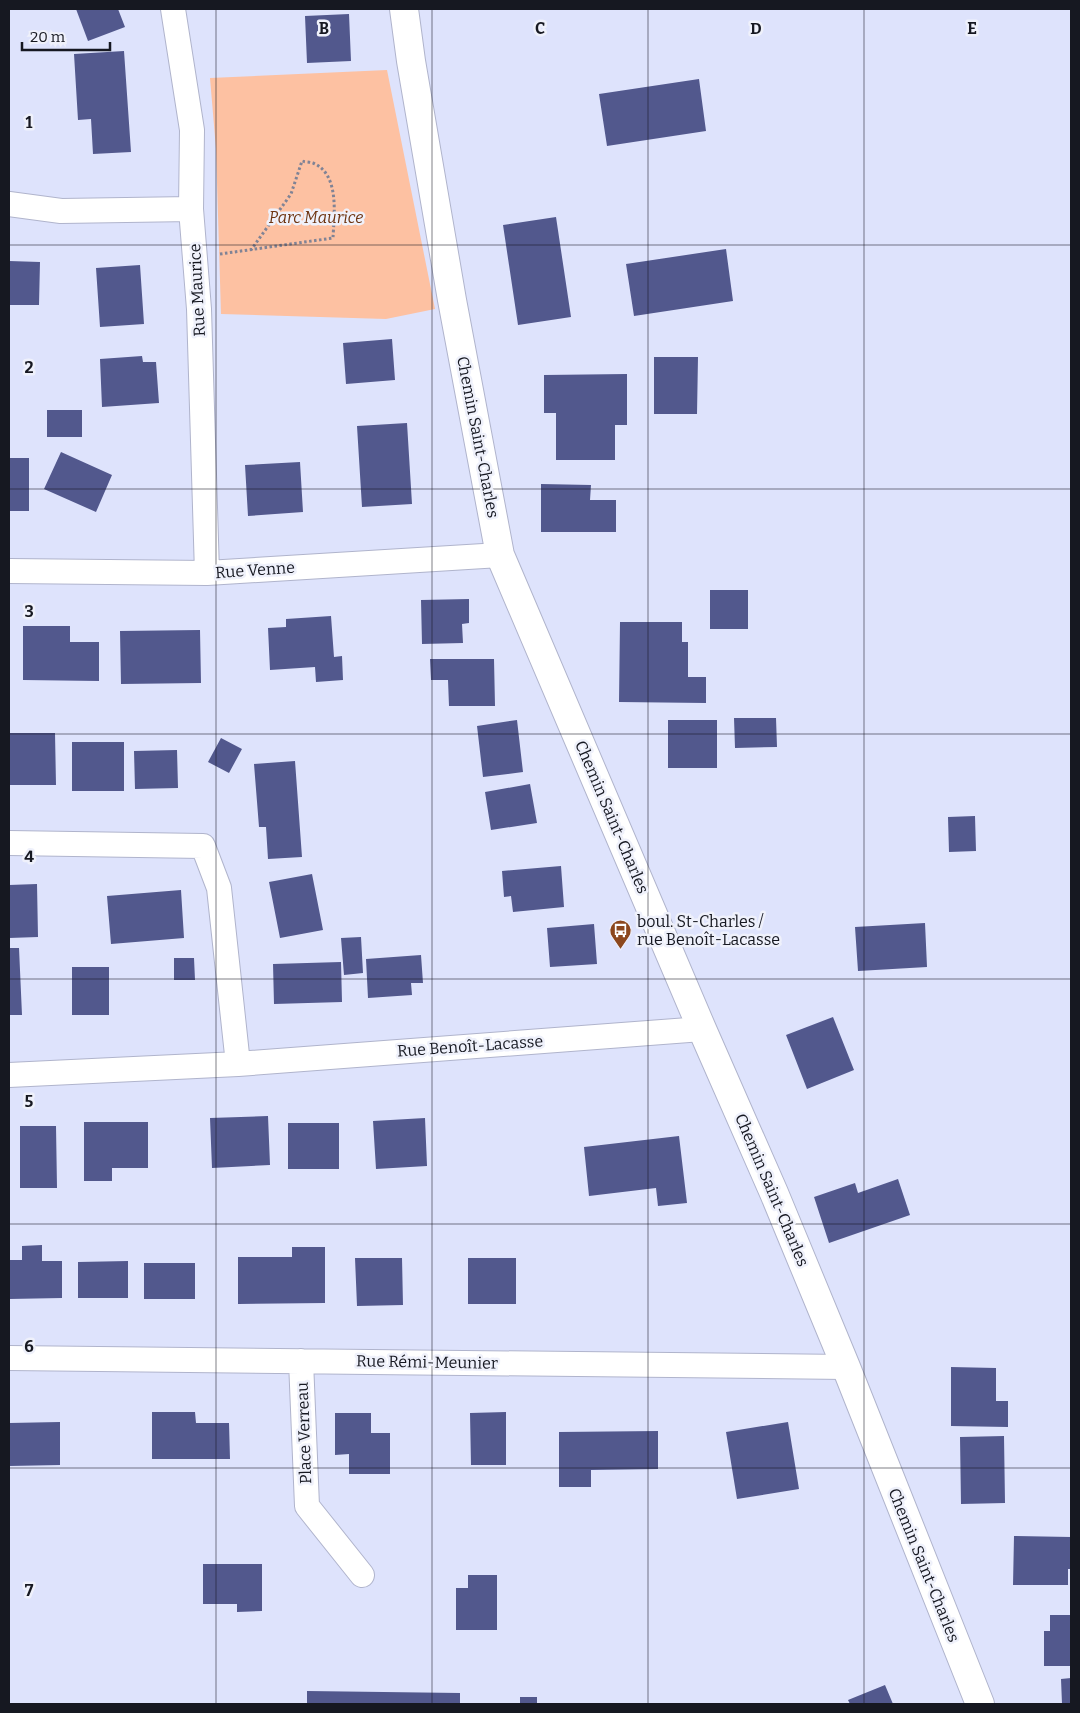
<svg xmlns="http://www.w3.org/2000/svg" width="1080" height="1713" font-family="Bitter,serif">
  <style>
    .green { fill: #fdc1a2 }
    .building { fill: #52588d }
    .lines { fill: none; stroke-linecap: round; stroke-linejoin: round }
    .street-casing { stroke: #b0b4cc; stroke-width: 26 }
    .secondary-casing { stroke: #b0b4cc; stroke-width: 30 }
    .path { stroke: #808395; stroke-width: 3; stroke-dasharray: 2.5 2.5; stroke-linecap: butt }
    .street { stroke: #fff; stroke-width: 24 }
    .secondary { stroke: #fff; stroke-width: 28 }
    .grid { fill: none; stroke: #161821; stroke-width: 1; stroke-opacity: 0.55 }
    .labels { text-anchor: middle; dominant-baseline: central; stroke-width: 5; stroke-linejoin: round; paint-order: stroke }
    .park-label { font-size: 16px; font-style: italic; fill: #6e3512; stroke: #eff1fb }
    .street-label { font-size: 16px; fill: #161821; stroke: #eff1fb }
    .poi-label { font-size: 16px; fill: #161821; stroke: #eff1fb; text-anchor: start }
    .grid-label { font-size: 16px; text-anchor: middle; font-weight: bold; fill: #161821; stroke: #eff1fb; stroke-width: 5; stroke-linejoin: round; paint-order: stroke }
  </style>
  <rect width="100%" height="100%" fill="#dee3fc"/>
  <!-- green -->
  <path class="green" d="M387,70L435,309L386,319L221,314L216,149L210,78Z"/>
  <!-- building -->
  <path class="building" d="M76,9H118L125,27L88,41Z
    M349,14L351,61L307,63L305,16Z
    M124,51L131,152L93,154L91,119L78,120L74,54Z
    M699,79L706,131L607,146L599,94Z
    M556,217L571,317L518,325L503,225Z
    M726,249L733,301L634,316L626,264Z
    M9,261L40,262L39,305H9Z
    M140,265L144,324L100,327L96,268Z
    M392,339L395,380L346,384L343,343Z
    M142,356L143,362H156L159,403L102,407L100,359Z
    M654,357H698L697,414H654Z
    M627,374V425H615V460H556V413H544V375Z
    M47,410H82V437H47Z
    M407,423L412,504L362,507L357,426Z
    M61,452L112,475L96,512L44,489Z
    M9,458H29V511H9Z
    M300,462L303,512L248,516L245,465Z
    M541,484L591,485L590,500H616V532H541Z
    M710,590H748V629H710Z
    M469,599V623L462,624L463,643L422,644L421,600Z
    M331,616L334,657L342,656L343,680L316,682L315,667L270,670L268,628L286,627V619Z
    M620,622H682V642H688V677H706V703L619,702Z
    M23,626H70V642H99V681L23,680Z
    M200,630L201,683L121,684L120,631Z
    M430,659H494L495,706H449L448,680H431Z
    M734,718H776L777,747L735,748Z
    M517,720L523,772L483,777L477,726Z
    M668,720H717V768H668Z
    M9,733H55L56,785H9Z
    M221,738L242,749L229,773L208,762Z
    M72,742H124V791H72Z
    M177,750L178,788L135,789L134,751Z
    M295,761L302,857L268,859L266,827H259L254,764Z
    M530,784L537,823L491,830L485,792Z
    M975,816L976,851L949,852L948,817Z
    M561,866L564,907L513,912L511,896L504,897L502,871Z
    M312,874L323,930L280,938L269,882Z
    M37,884L38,937L9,938V885Z
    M181,890L184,938L111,944L107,896Z
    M925,923L927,967L858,971L855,927Z
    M594,924L597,964L550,967L547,928Z
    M361,937L363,973L344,975L341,938Z
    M9,948H19L22,1015H9Z
    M421,955L423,983H411L412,995L368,998L366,959Z
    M174,958H194L195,980H174Z
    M341,962L342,1002L274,1004L273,964Z
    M72,967H109V1015H72Z
    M833,1017L854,1070L807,1089L786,1035Z
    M268,1116L270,1165L212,1168L210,1118Z
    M425,1118L427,1166L376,1169L373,1121Z
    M84,1122H148V1168H112V1181H84Z
    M288,1123H339V1169H288Z
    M20,1126H56L57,1188H20Z
    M679,1136L687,1203L658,1206L656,1188L589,1196L584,1147Z
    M898,1179L910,1215L829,1243L814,1197L855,1183L858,1193Z
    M42,1245V1261H62V1298L9,1299V1260H22V1246Z
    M292,1247H325V1303L238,1304V1257H292Z
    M355,1258H402L403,1305L357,1306Z
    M468,1258H516V1304H468Z
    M128,1261V1298H78V1262Z
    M144,1263H195V1299H144Z
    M951,1367L996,1368V1401H1008V1427L951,1426Z
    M152,1412H195L196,1423H229L230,1459H152Z
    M506,1412V1465H471L470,1413Z
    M335,1413H371V1433H390V1474H349V1454L335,1455Z
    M60,1422V1465L9,1466V1423Z
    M788,1422L799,1489L737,1499L726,1432Z
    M658,1431V1469L591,1470V1487H559V1432Z
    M1004,1436L1005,1503L961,1504L960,1437Z
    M1014,1536L1071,1537V1569H1068V1585H1013Z
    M203,1564H262V1611L237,1612V1604H203Z
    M468,1575H497V1630H456V1588H468Z
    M1050,1615H1071V1666H1044V1631H1050Z
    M1071,1678V1704H1062L1061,1679Z
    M885,1685L893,1704H850L848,1700Z
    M307,1691L460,1693V1704H307Z
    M520,1697H537V1704H520Z"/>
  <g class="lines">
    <defs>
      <path id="street" d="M173,9L192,130L191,209L199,309L207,573
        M9,204L61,211L191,209
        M9,571L207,573L500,555
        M9,843L203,846L219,888L238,1064
        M9,1075L238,1064L702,1029
        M9,1358L846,1367
        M301,1361L307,1506L362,1575"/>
      <path id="secondary" d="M404,9L411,61L452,300L500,555L702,1029L774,1193L846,1367L980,1704"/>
    </defs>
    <!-- street casing -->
    <use href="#street" class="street-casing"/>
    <!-- secondary casing -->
    <use href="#secondary" class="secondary-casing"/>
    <!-- path -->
    <path class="path" d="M220,254L333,238C334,215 340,174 313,163C310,162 305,162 302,161L291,194L251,250"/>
    <!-- street -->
    <use href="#street" class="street"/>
    <!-- secondary -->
    <use href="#secondary" class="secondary"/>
  </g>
  <!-- grid -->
  <path class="grid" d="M216,9V1704M432,9V1704M648,9V1704M864,9V1704M9,245H1071M9,489H1071M9,734H1071M9,979H1071M9,1224H1071M9,1468H1071"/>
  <!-- icons -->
  <defs>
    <symbol id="bus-pin" viewBox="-11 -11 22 30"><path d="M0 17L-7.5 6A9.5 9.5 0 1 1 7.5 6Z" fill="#8c471d" stroke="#eff1fb"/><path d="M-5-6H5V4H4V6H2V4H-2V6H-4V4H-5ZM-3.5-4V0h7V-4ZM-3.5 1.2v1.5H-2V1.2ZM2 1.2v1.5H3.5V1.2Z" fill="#fff"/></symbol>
  </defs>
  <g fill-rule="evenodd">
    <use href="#bus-pin" x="608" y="918" width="25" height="34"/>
  </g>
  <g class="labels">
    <!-- park labels -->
    <g class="park-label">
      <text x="316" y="217">Parc Maurice</text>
    </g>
    <!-- street labels -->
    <g class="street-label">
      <text transform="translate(197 290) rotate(-93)">Rue Maurice</text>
      <text transform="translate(478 437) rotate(79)">Chemin Saint-Charles</text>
      <text transform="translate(255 570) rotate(-4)">Rue Venne</text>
      <text transform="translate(612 817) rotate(67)">Chemin Saint-Charles</text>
      <text transform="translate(470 1046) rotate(-4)">Rue Benoît-Lacasse</text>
      <text transform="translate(772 1190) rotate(67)">Chemin Saint-Charles</text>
      <text transform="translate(427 1362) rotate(1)">Rue Rémi-Meunier</text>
      <text transform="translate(304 1433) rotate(-92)">Place Verreau</text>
      <text transform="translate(924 1565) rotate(68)">Chemin Saint-Charles</text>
    </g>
    <!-- poi labels -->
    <g class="poi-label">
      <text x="637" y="921">boul. St-Charles /<tspan x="637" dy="18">rue Benoît-Lacasse</tspan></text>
    </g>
  </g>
  <g class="grid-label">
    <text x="324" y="34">B</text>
    <text x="540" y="34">C</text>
    <text x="756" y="34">D</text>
    <text x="972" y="34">E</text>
    <text x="29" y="128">1</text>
    <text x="29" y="373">2</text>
    <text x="29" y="617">3</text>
    <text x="29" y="862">4</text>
    <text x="29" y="1107">5</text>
    <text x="29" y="1352">6</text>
    <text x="29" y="1596">7</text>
  </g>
  <!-- border -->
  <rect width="1080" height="1713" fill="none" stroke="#161821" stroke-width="20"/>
  <!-- scale -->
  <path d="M22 42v8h88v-8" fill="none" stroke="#161821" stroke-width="2.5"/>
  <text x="30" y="42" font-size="15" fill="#161821" stroke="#eff1fb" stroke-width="4" paint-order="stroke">20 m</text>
</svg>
